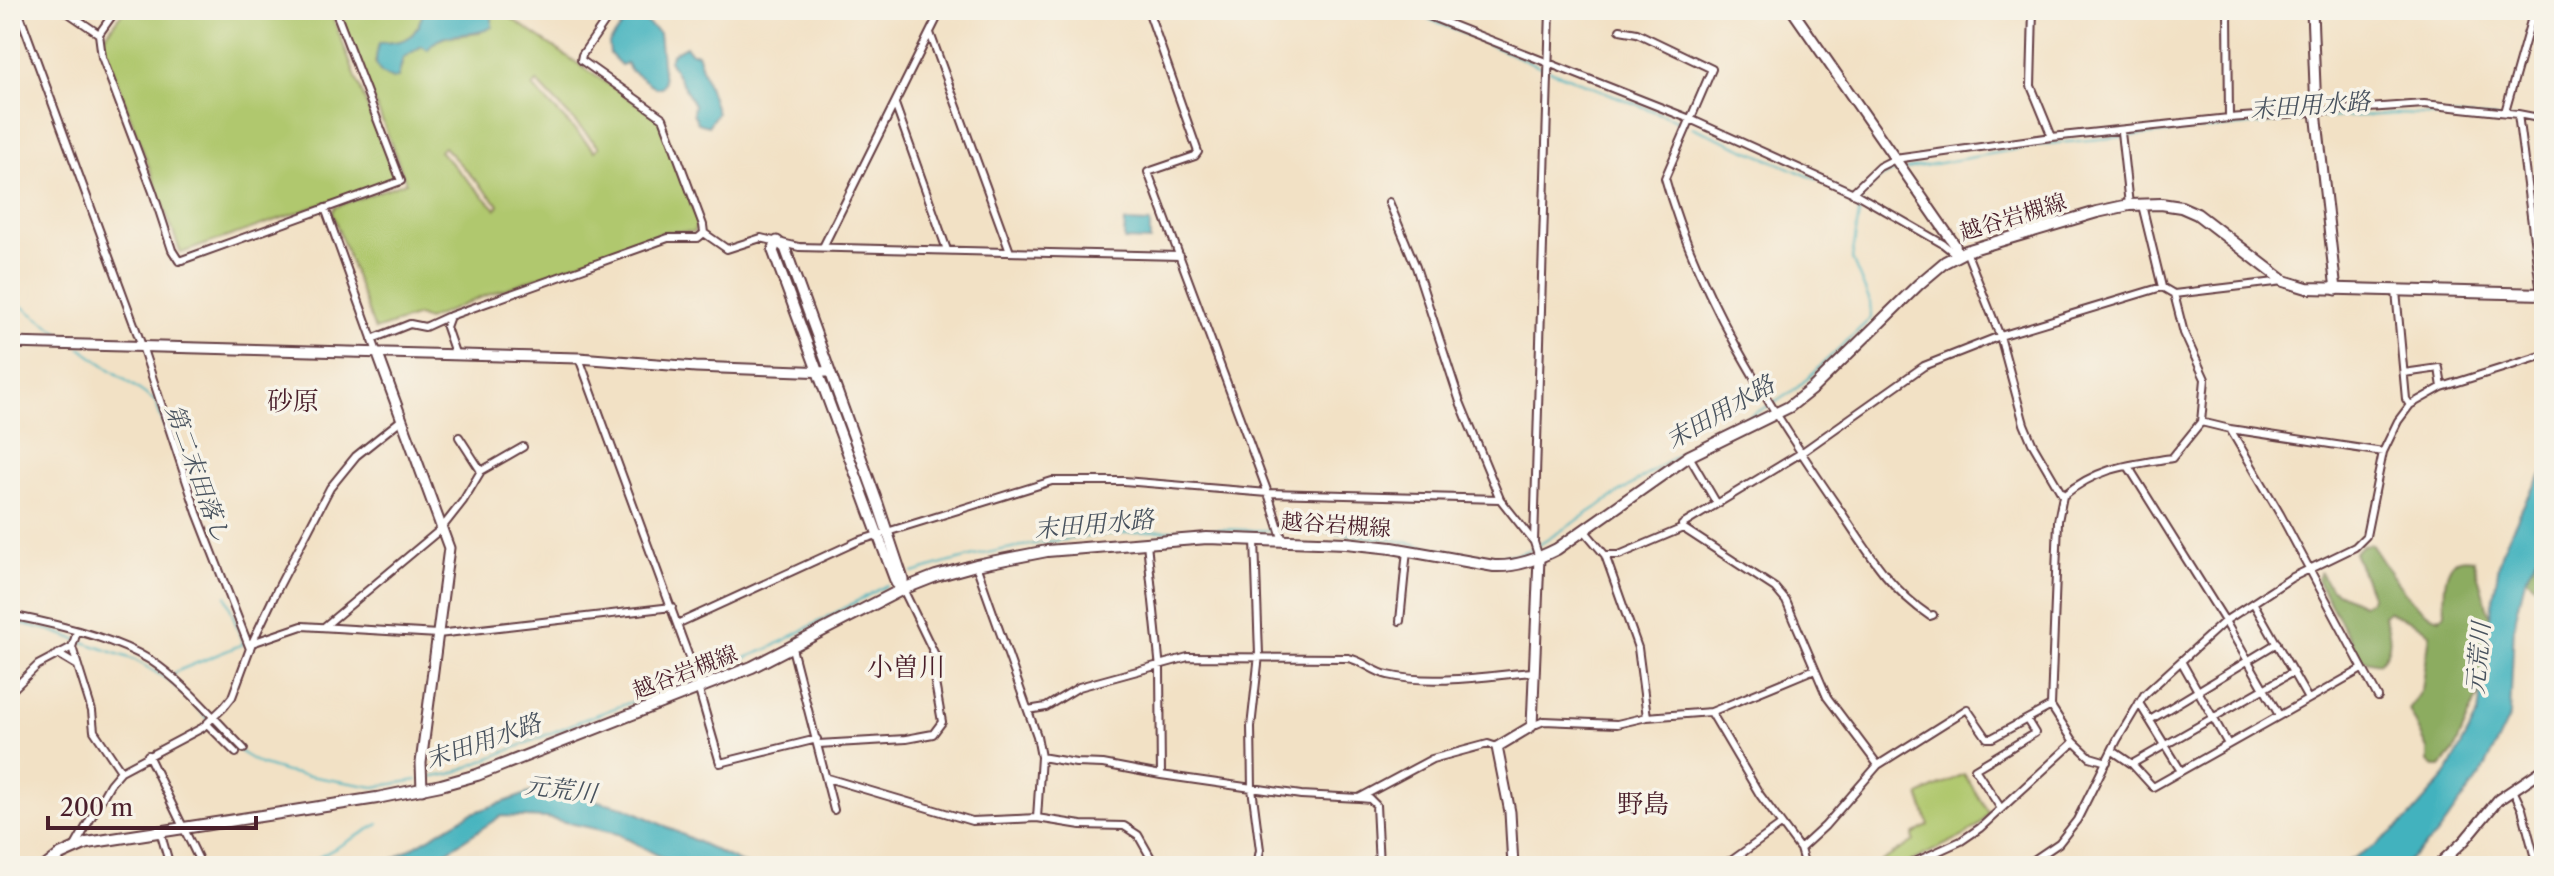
<svg xmlns="http://www.w3.org/2000/svg" width="2554" height="876" font-family="'Libre Caslon Text','Noto Serif JP',serif">
  <style>
    .green { fill: #b0c86e; stroke: #7d744c; stroke-width: 2; fill-rule: evenodd }
    .forest { fill: #8cac61; stroke: #6b6646; stroke-width: 2 }
    .water { fill: #43b2be; stroke: #466874; stroke-width: 2 }
    .lines { fill: none; stroke-linecap: round; stroke-linejoin: round }
    .stream { stroke: #43b2be; stroke-width: 2 }
    .street-casing { stroke: #633c42; stroke-width: 10 }
    .secondary-casing { stroke: #633c42; stroke-width: 13 }
    .primary-casing { stroke: #633c42; stroke-width: 14 }
    .street { stroke: #fff; stroke-width: 6 }
    .secondary { stroke: #fff; stroke-width: 9 }
    .primary { stroke: #fff; stroke-width: 10 }
    .labels { text-anchor: middle; dominant-baseline: central; stroke-width: 7; stroke-linejoin: round; paint-order: stroke }
    .street-label { font-size: 22px; fill: #4a1f2b; stroke: #f7f3e8 }
    .water-label { font-size: 24px; font-style: italic; fill: #48525e; stroke: #f7f3e8 }
    .quarter-label { font-size: 26px; fill: #4a1f2b; stroke: #f7f3e8 }
  </style>
  <rect width="100%" height="100%" fill="#f7f3e8"/>
  <filter id="ink" filterUnits="userSpaceOnUse"><feTurbulence type="fractalNoise" baseFrequency=".0125" numOctaves="2"/><feDisplacementMap in="SourceGraphic" scale="16" xChannelSelector="R" yChannelSelector="G"/><feConvolveMatrix kernelMatrix="1 2 1 2 8 2 1 2 1" color-interpolation-filters="sRGB"/></filter>
  <filter id="wash" filterUnits="userSpaceOnUse"><feTurbulence type="fractalNoise" baseFrequency=".006" numOctaves="4" result="noise"/><feDisplacementMap in="SourceGraphic" scale="32" xChannelSelector="R" yChannelSelector="G"/><feGaussianBlur stdDeviation="1.8" result="paint"/><feColorMatrix in="noise" values="0 0 0 0 0 0 0 0 0 0 0 0 0 0 0 0 0 1.4 0 .05"/><feComposite in="paint" operator="in"/></filter>
  <g filter="url(#wash)">
    <rect width="100%" height="100%" fill="#f2e1c5"/>
    <!-- green -->
    <path class="green" d="M124,10H330L395,179L181,253L102,40Z
      M339,10H424C415,39 409,41 379,44L375,63L398,77L404,57L422,46L446,37L480,33L492,15L486,10H499L662,121L698,224L693,232L667,231L482,297L427,320L418,316L375,330L332,212L335,207L406,182ZM537,82L599,147L595,151L533,87ZM444,147L499,205L496,209L439,151Z
      M1964,774L1989,813L1979,825L1967,834L1902,866H1874L1914,841L1913,835L1929,825L1919,795Z"/>
    <!-- forest -->
    <path class="forest" d="M2371,544C2386,566 2413,613 2440,618L2445,613C2444,598 2442,564 2460,559C2464,557 2469,559 2473,559L2490,617L2482,686L2454,751L2441,767H2434L2428,762V749L2409,709L2422,690L2430,634C2421,622 2403,619 2388,611L2383,615C2391,632 2394,649 2379,663L2361,659L2317,580L2320,573L2331,589L2362,604L2370,601L2372,597L2354,553L2362,545Z
      M2544,544V594L2526,577Z"/>
    <!-- water -->
    <path class="water" d="M424,10H486L492,15V27C473,39 440,28 428,50L422,46L403,58L398,77L393,79C373,72 374,62 379,43C409,42 415,39 424,10Z
      M633,12L659,33L664,82L662,87L656,88L630,70L627,63L621,65L610,54L609,43Z
      M686,46L691,53H697L717,113L708,126L698,123L693,113L694,105L669,60L673,53Z
      M1125,222L1150,223V241L1124,240Z
      M2544,472V544L2525,580L2514,625L2510,716L2484,770L2435,837L2402,866H2339L2376,845L2410,817L2446,776L2478,714L2490,617L2501,553L2526,500Z
      M532,792L569,794L627,808L748,866H678L618,834L547,818L501,816L424,866H381L470,814Z"/>
    <g class="lines">
      <!-- stream -->
      <path class="stream" d="M1403,10L1419,15
        M1429,19L1544,68
        M1550,70L1686,124
        M2322,118L2397,114L2515,119
        M2522,120L2544,125
        M1692,127L1818,180
        M1906,169L2047,144L2312,119
        M1832,186L1858,206
        M1864,195C1872,183 1884,173 1899,170
        M10,298L68,339
        M80,348L155,401L175,455
        M1284,530C1320,529 1358,535 1394,540C1435,547 1496,568 1533,548
        M1539,545L1693,445L1776,402L1798,387L1871,318L1870,302L1852,259L1861,201
        M913,573C1009,542 1115,530 1216,529C1236,529 1257,531 1277,530
        M10,621L49,630L135,660L170,681L243,754L260,764L286,772L374,787L417,780
        M700,676L770,648L887,585
        M173,677L175,672L243,644L226,596
        M423,779L451,774L585,719L694,679
        M303,866L379,824"/>
    </g>
  </g>
  <g filter="url(#ink)">
    <g class="lines">
      <defs>
        <path id="street" d="M18,10L142,346L197,513L250,649
          M64,10L99,34
          M116,10L99,34L102,57L153,192L172,250L179,261L401,181L335,10
          M1148,10L1198,152L1195,156L1148,172L1268,493L1283,541
          M1414,10L1690,119L1858,195L1943,244L1957,255
          M2033,10L2031,86L2052,137
          M2228,10L2229,118
          M1620,30L1637,33L1712,69L1665,178C1697,293 1766,402 1833,500C1863,543 1885,586 1930,616L1933,615
          M930,33L1010,252
          M895,104L947,250
          M2505,112L2534,10
          M2518,114L2541,294
          M2121,132L2129,205
          M1852,193L1879,167L1895,159L2052,137L2229,118L2424,104L2518,114L2544,119
          M1389,202L1416,267L1460,402L1500,499L1534,542
          M2142,205L2162,287
          M325,208L377,352
          M704,233L727,249L761,238L799,247L1180,256
          M823,247L941,10
          M1966,251L2000,336L2024,424L2032,443L2063,496L2058,521L2051,706L2074,742L2090,757L2107,762
          M2396,291L2406,399L2410,405
          M372,339L410,324L425,327L447,317
          M456,356L446,327L450,316L668,238H698L704,233L703,225L663,118L581,60L582,55L613,10
          M579,358L700,687
          M2404,373L2439,368L2442,387
          M2201,422L2230,429L2383,452
          M2230,429L2280,514L2378,697
          M459,437L481,471
          M1689,456L1716,502
          M2128,466L2225,621L2279,715
          M2063,496C2098,467 2128,465 2172,458L2201,422L2205,379L2184,333L2174,294
          M1683,528L1775,588L1786,601L1827,697L1878,765
          M1584,530L1605,555L1638,648L1647,717
          M1255,540L1259,655L1251,727L1252,788L1260,850L1257,866
          M1147,543L1160,669L1161,775
          M1605,555H1619L1683,528L1682,525L1801,453L1924,366L2000,336L2162,287L2174,294L2284,281
          M1539,558L1534,542L1550,10
          M976,565L1037,736L1041,757L1037,818
          M2254,604L2308,699
          M10,615C51,623 115,638 150,660C185,683 214,719 244,749
          M1400,621L1407,550
          M677,624L858,541L1052,481H1124L1268,493L1500,499
          M325,626L441,529L463,501L481,471L523,447
          M77,632L72,647L92,711L94,731L121,771
          M252,643L302,626L438,634L672,607
          M792,648L834,810
          M58,654L78,666
          M2181,661L2228,744
          M698,687L720,763L817,739
          M10,692L38,665L72,647
          M2139,703L2181,771
          M1028,710L1046,707L1079,687L1188,657L1348,658C1364,661 1373,672 1388,675C1435,686 1487,675 1534,672
          M1711,712L1760,795L1800,849L1805,866
          M2150,720L2277,643
          M207,724L236,753
          M1532,726L1544,721L1617,724L1647,717L1711,712L1815,669
          M818,744L906,739L933,734L942,722L932,666L937,659L903,589
          M2113,751L2132,764L2153,787L2362,669
          M148,755L202,866
          M1041,757L1076,763L1103,764L1161,775L1301,795L1359,798L1432,759L1488,744L1497,747
          M2132,764L2293,672
          M827,778L972,821L1037,818L1081,825L1124,826L1138,835L1155,865L1159,866
          M2513,790L2522,809L2537,866
          M1359,798L1370,799L1376,805L1379,866
          M2000,807L1975,769L2035,733L2027,720
          M160,831L170,866
          M74,848L110,784L121,771L202,728L224,707L232,697L252,643L277,590L330,488L356,456L401,420
          M1800,849L1825,826L1878,765L1967,709L1987,738H1992L2051,706
          M496,866L497,861L515,866
          M1708,866L1731,861L1781,825
          M1906,866L1961,841L1980,828L2074,742
          M2025,866L2059,843L2077,820L2117,740L2144,695L2225,621L2291,578L2355,547L2366,536L2383,452L2398,421L2410,405L2442,387L2544,355"/>
        <path id="secondary" d="M1792,10L1955,245L1957,255
          M2312,10L2316,112L2336,290
          M777,241L773,251L878,535L896,583L903,589
          M777,241L785,248L878,504L903,579V589
          M10,343L579,358L696,367L829,372
          M377,352L449,548L421,763L422,790
          M1513,866L1510,812L1497,747L1532,726L1539,558
          M2437,866L2464,841L2498,800L2544,769"/>
        <path id="primary" d="M46,866L60,855L87,843L377,798L441,785L477,775L752,667L903,589L936,576L976,565L1047,551L1207,538L1346,543L1392,548L1494,566C1517,567 1537,559 1557,549L1689,456L1789,407L1813,388L1919,284L1945,262L1966,251L2097,212L2129,205L2161,204L2181,207L2197,214L2284,281L2307,288L2544,294"/>
      </defs>
      <!-- street casing -->
      <use href="#street" class="street-casing"/>
      <!-- secondary casing -->
      <use href="#secondary" class="secondary-casing"/>
      <!-- primary casing -->
      <use href="#primary" class="primary-casing"/>
      <!-- street -->
      <use href="#street" class="street"/>
      <!-- secondary -->
      <use href="#secondary" class="secondary"/>
      <!-- primary -->
      <use href="#primary" class="primary"/>
    </g>
  </g>
  <g class="labels">
    <!-- street labels -->
    <g class="street-label">
      <text transform="translate(2013 217) rotate(-17)">越谷岩槻線</text>
      <text transform="translate(1336 525) rotate(4)">越谷岩槻線</text>
      <text transform="translate(685 672) rotate(-21)">越谷岩槻線</text>
    </g>
    <!-- water labels -->
    <g class="water-label">
      <text transform="translate(2310 105) rotate(-4)">末田用水路</text>
      <text transform="translate(1720 412) rotate(-30)">末田用水路</text>
      <text transform="translate(198 473) rotate(70)">第二末田落し</text>
      <text transform="translate(1094 524) rotate(-5)">末田用水路</text>
      <text transform="translate(2478 658) rotate(-85)">元荒川</text>
      <text transform="translate(483 741) rotate(-19)">末田用水路</text>
      <text transform="translate(561 789) rotate(7)">元荒川</text>
    </g>
    <!-- quarter labels -->
    <g class="quarter-label">
      <text x="293" y="401">砂原</text>
      <text x="906" y="667">小曽川</text>
      <text x="1643" y="804">野島</text>
    </g>
  </g>
  <!-- margin -->
  <rect width="2554" height="876" fill="none" stroke="#f7f3e8" stroke-width="40"/>
  <!-- scale -->
  <path d="M48 816v12h208v-12" fill="none" stroke="#4a1f2b" stroke-width="4"/>
  <text x="60" y="816" font-size="24" fill="#4a1f2b" stroke="#f7f3e8" stroke-width="6" paint-order="stroke">200 m</text>
</svg>
